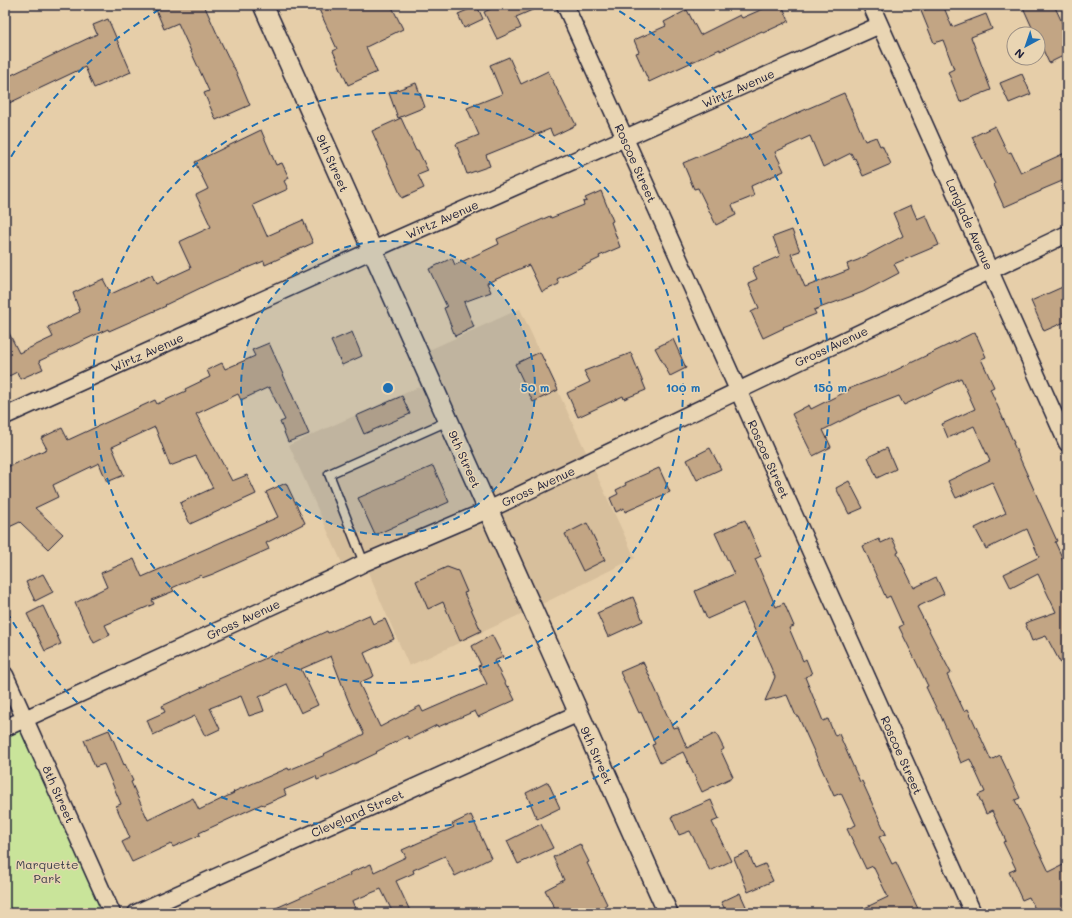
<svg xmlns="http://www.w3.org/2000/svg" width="1072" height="918" font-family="Mali,sans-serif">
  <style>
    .built { fill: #d7bf9c }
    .green { fill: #c9e49a; stroke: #76836a }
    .building { fill: #c2a584; stroke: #22223b }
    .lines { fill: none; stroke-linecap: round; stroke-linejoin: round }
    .service-casing { stroke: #22223b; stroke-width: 11 }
    .minor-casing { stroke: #22223b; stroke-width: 19 }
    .tertiary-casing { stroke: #22223b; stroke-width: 22 }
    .service { stroke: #e9d5b3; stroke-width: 8 }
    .minor { stroke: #e9d5b3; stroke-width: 16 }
    .tertiary { stroke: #e9d5b3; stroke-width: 19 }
    .ring { fill: none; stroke: #1f6fb2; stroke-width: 2; stroke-dasharray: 7 5 }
    .labels { text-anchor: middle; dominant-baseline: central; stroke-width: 3; stroke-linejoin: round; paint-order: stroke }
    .street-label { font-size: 12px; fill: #22223b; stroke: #e9d5b3 }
    .park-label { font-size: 12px; fill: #3b3f49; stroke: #e9d5b3 }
    .centre { fill: #1f6fb2; stroke: #e9d5b3; stroke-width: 2 }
    .ring-label { font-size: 12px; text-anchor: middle; font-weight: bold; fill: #1f6fb2; stroke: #e9d5b3; stroke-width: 3; stroke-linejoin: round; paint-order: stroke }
  </style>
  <rect width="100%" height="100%" fill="#e6cea9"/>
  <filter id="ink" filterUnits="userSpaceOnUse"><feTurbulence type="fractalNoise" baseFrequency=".025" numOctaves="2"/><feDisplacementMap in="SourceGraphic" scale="8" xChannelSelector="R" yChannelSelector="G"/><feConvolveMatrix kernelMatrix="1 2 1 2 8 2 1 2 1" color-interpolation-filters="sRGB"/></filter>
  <g filter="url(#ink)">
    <!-- built -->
    <path class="built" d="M520,309L635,558L532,609L409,666L364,563L346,572L289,445L430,382L418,355Z"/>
    <!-- green -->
    <path class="green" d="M25,719L112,913H5V728Z"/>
    <!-- building -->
    <path class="building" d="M154,5H204L218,36L233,67H234L250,105L216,120L204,93L209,91L178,23L164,29Z
      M317,5H391L403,29L366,47L377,72L348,85L333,51L337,49Z
      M499,5H544L516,17L521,28L497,39L484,12Z
      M772,5H782L789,21L763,33L762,31L720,51V49L649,82L636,53L639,52L634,40L666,26L664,22L687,10L700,35L740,15L742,18Z
      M936,5H943L952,27L986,14L992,29L971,37L991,90L960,102L948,72L954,69L943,40L934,43L921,11Z
      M1022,5H1054L1067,33V54L1049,63L1038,39V34H1035Z
      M477,6L483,19L464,28L458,14Z
      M108,19L131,72L94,88L85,67L5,105V78L97,34L93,25Z
      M509,57L521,84L548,71L568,112L569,111L576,125L553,136L550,129L486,155L490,166L467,174L456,144L479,135L467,108L502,94L490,65Z
      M1022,74L1031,94L1009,103L1000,83Z
      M416,83L425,107L398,118L389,93Z
      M844,93L865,141L876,137L880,146L882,145L891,164L863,176L855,158L854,159L851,153L823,167L810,136L775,152L784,171L751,186L754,196L732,205L736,215L716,225L698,188L694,189L683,163L740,139V140L795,114Z
      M401,118L416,151L418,150L428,171L418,175L424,188L402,198L372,131Z
      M995,126L1008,153L1011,152L1021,173L1067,152V179L1041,190V191L1004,207L994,185L995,184L972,137Z
      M261,130L276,165L282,163L289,178L284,181L288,189L253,205L267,236L303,220L313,243L265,265L264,261L215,281L165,305L166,306L109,331L108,329L39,361L43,369L20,379L17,372L5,378V325L19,353L53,337L48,327L80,312L73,293L103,279L111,294L152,275L156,284L191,268L179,242L211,227L196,195L208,189L195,162Z
      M601,191L613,221L611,222L620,247L599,256L600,258L557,279L559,284L542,292L529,265L487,283L491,292L464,302L474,327L455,336L444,308L447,307L429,269L452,258L455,265L499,244L497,239L550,216L551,218L584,205L583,202L587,201L585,198Z
      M911,205L917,219L926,215L939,245L894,264L899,273L863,292L814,310L816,314L783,327L784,328L763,338L751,312L759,308L748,283L757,279L752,268L780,256L773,237L792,230L800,251L791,254L805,287L849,270L847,264L858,260L903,236L893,213Z
      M1067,285V321L1044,331L1031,301Z
      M352,332L362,356L342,365L331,341Z
      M975,332L986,357L981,359L994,387L990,389L1014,443H1013L1057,541L1055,542L1067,568V675L1046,636L1032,641L1025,623L1056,612L1038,574L1011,588L1004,574L1039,557L1027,529L986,549L975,528L1006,513L992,482L956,498L948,481L990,461L974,426L948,438L942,424L975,409L961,378L904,405L899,396L863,410L823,430L831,447L813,456L792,414L809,405L811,409L849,390L848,389L888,374Z
      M673,339L686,368L670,376L655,348Z
      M269,343L290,390L309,434L288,442L280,422L285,420L269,387L241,400L238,394L196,414L232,481L247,475L256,494L190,524L180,503L213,488L196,456L170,466L155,427L112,447L124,475L107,482L99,463L53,485L58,497L35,508L63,534L48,549L20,522L5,529V468L47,449L41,438L62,428L68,440L155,400L157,404L186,391L185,389L210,377L207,370L222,363L225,369L255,356L252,350Z
      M540,352L558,390L533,402L515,364Z
      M631,353L646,390L624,399L623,396L578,417L567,393L590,382L584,371Z
      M402,396L410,414L364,434L356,416Z
      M710,448L721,469L697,480L687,460Z
      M887,448L896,469L877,478L868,457Z
      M433,466L449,502L375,535L358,498Z
      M659,468L670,492L625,512L624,508L616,512L610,498L618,494L616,490L626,485L625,483Z
      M849,481L863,508L849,514L836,488Z
      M286,483L305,523L266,543L269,549L213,574L202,578L201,575L172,588L174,591L152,600L154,604L105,625L110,635L94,643L75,603L107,587L101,573L134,559L142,577L278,517L266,492Z
      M745,520L761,556L755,559L776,607L784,603L794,626L789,628L803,661L806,659L812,674L805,677L823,721L828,719L835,736L839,734L860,782L862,781L886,834L879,837L892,864L896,862L920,913H854L888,897L873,866L866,869L847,829L856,825L841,793L834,796L798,716H796L787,695L765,701L775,677L743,603L707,619L695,591L734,574L715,533Z
      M587,523L605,560L583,571L565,534Z
      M892,538L899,552L897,553L914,588L936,577L944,594L917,607L951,673L947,675L964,711L968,709L991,760L1000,755L1020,798L1015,800L1049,872L1067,863V913H1037L1029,897L1022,900L1009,872L1016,869L1003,842L1006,841L992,811L986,814L978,795L985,792L970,759L961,763L940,714H939L926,687L928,686L899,627L903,625L890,596L886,598L863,546L879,539L881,543Z
      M447,567L458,571L467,592L464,593L481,631L460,641L443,602L428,609L416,581Z
      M43,574L53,592L35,601L26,582Z
      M633,597L643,621L608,637L597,613Z
      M43,606L61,644L45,651L27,614Z
      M369,615L373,624L385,619L394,639L364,653L374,676L359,683L380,727L420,706L423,712L487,684L478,666L481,665L472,646L492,635L503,657L494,661L507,687L508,686L515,700L478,717L475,711L438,727L437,725L409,739L407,736L376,752L377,753L335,773L317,780L316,776L284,790L286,795L263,805L262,804L199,833L200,835L173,847L171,844L132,862L122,842L130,838L116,806L121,804L104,764L95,767L84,740L109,730L124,765L125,764L133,781L131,782L148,820L193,798L199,810L234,793L233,792L288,768L289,770L325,755L324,754L364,734L348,700L331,656L301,669L318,705L301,713L287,684L259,697L264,711L249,716L241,696L210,708L220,729L205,736L195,716L153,735L147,720L165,712L162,706L207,685V684L244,668L279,652L280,653L327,631L328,633Z
      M643,662L673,728L678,727L687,748L716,733L724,749L721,751L733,777L702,792L683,752L660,763L652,745L655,744L641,712L639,713L620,672Z
      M548,782L560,808L537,819L526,793Z
      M711,800L719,819L712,822L731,861L710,871L690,831L679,835L671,817Z
      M471,815L491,858L455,876L445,856L413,870L414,873L396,881L411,913H393L381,889L352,901L357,913H265L350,875L349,873L371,864L374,872L406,857L402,850L454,827L452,824Z
      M541,824L553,848L518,864L507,841Z
      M580,844L589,862L587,863L607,904L603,907L606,913H557L545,890L564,880L553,857Z
      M748,852L755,868L765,864L773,881L748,892L734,858Z
      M740,893L749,913H727L721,902Z"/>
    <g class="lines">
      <defs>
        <path id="service" d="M364,563L329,474L448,421"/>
        <path id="minor" d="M565,5L973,913
          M871,5L1067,443
          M5,416L395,240L880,25
          M5,675L112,913
          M5,728L346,572L364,563L488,510L1067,234
          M136,913L579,713"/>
        <path id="tertiary" d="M263,5L668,913"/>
      </defs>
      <!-- service casing -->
      <use href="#service" class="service-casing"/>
      <!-- minor casing -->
      <use href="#minor" class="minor-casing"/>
      <!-- tertiary casing -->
      <use href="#tertiary" class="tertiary-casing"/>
      <!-- service -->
      <use href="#service" class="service"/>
      <!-- minor -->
      <use href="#minor" class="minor"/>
      <!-- tertiary -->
      <use href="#tertiary" class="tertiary"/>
    </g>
  </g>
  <!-- distance rings -->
  <circle cx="388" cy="388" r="147" fill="#1f6fb2" fill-opacity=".12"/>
  <g class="ring">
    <circle cx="388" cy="388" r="147"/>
    <circle cx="388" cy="388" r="295"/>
    <path d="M5 167A442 442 0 0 1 167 5M609 5A442 442 0 1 1 5 609"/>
  </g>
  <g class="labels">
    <!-- street labels -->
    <g class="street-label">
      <text transform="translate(738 88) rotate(-24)">Wirtz Avenue</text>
      <text transform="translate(333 163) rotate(66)">9th Street</text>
      <text transform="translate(636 163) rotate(66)">Roscoe Street</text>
      <text transform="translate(442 219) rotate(-24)">Wirtz Avenue</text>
      <text transform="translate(970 224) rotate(66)">Langlade Avenue</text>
      <text transform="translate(831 346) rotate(-25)">Gross Avenue</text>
      <text transform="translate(147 352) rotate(-24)">Wirtz Avenue</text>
      <text transform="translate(465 459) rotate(66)">9th Street</text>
      <text transform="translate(769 459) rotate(66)">Roscoe Street</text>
      <text transform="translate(538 486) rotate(-25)">Gross Avenue</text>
      <text transform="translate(243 619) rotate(-25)">Gross Avenue</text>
      <text transform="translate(597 755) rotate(66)">9th Street</text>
      <text transform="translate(902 755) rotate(66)">Roscoe Street</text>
      <text transform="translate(59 794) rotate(66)">8th Street</text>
      <text transform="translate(357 813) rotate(-24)">Cleveland Street</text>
    </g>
    <!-- park labels -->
    <g class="park-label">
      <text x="47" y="864">Marquette<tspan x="47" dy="14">Park</tspan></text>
    </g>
  </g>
  <circle cx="388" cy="388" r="6" class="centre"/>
  <g class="ring-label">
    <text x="535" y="392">50 m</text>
    <text x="683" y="392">100 m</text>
    <text x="830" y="392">150 m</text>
  </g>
  <!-- margin -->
  <rect width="1072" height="918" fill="none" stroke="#e9d5b3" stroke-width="20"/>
  <rect x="10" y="10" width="1052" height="898" fill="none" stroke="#22223b" stroke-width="1.5" filter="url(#ink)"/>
  <!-- north arrow -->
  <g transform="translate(1026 46) rotate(220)"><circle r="19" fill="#e9d5b3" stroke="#998d83"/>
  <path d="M0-3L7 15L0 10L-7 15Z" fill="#1f6fb2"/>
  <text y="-6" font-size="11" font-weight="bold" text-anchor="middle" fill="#22223b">N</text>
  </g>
</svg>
